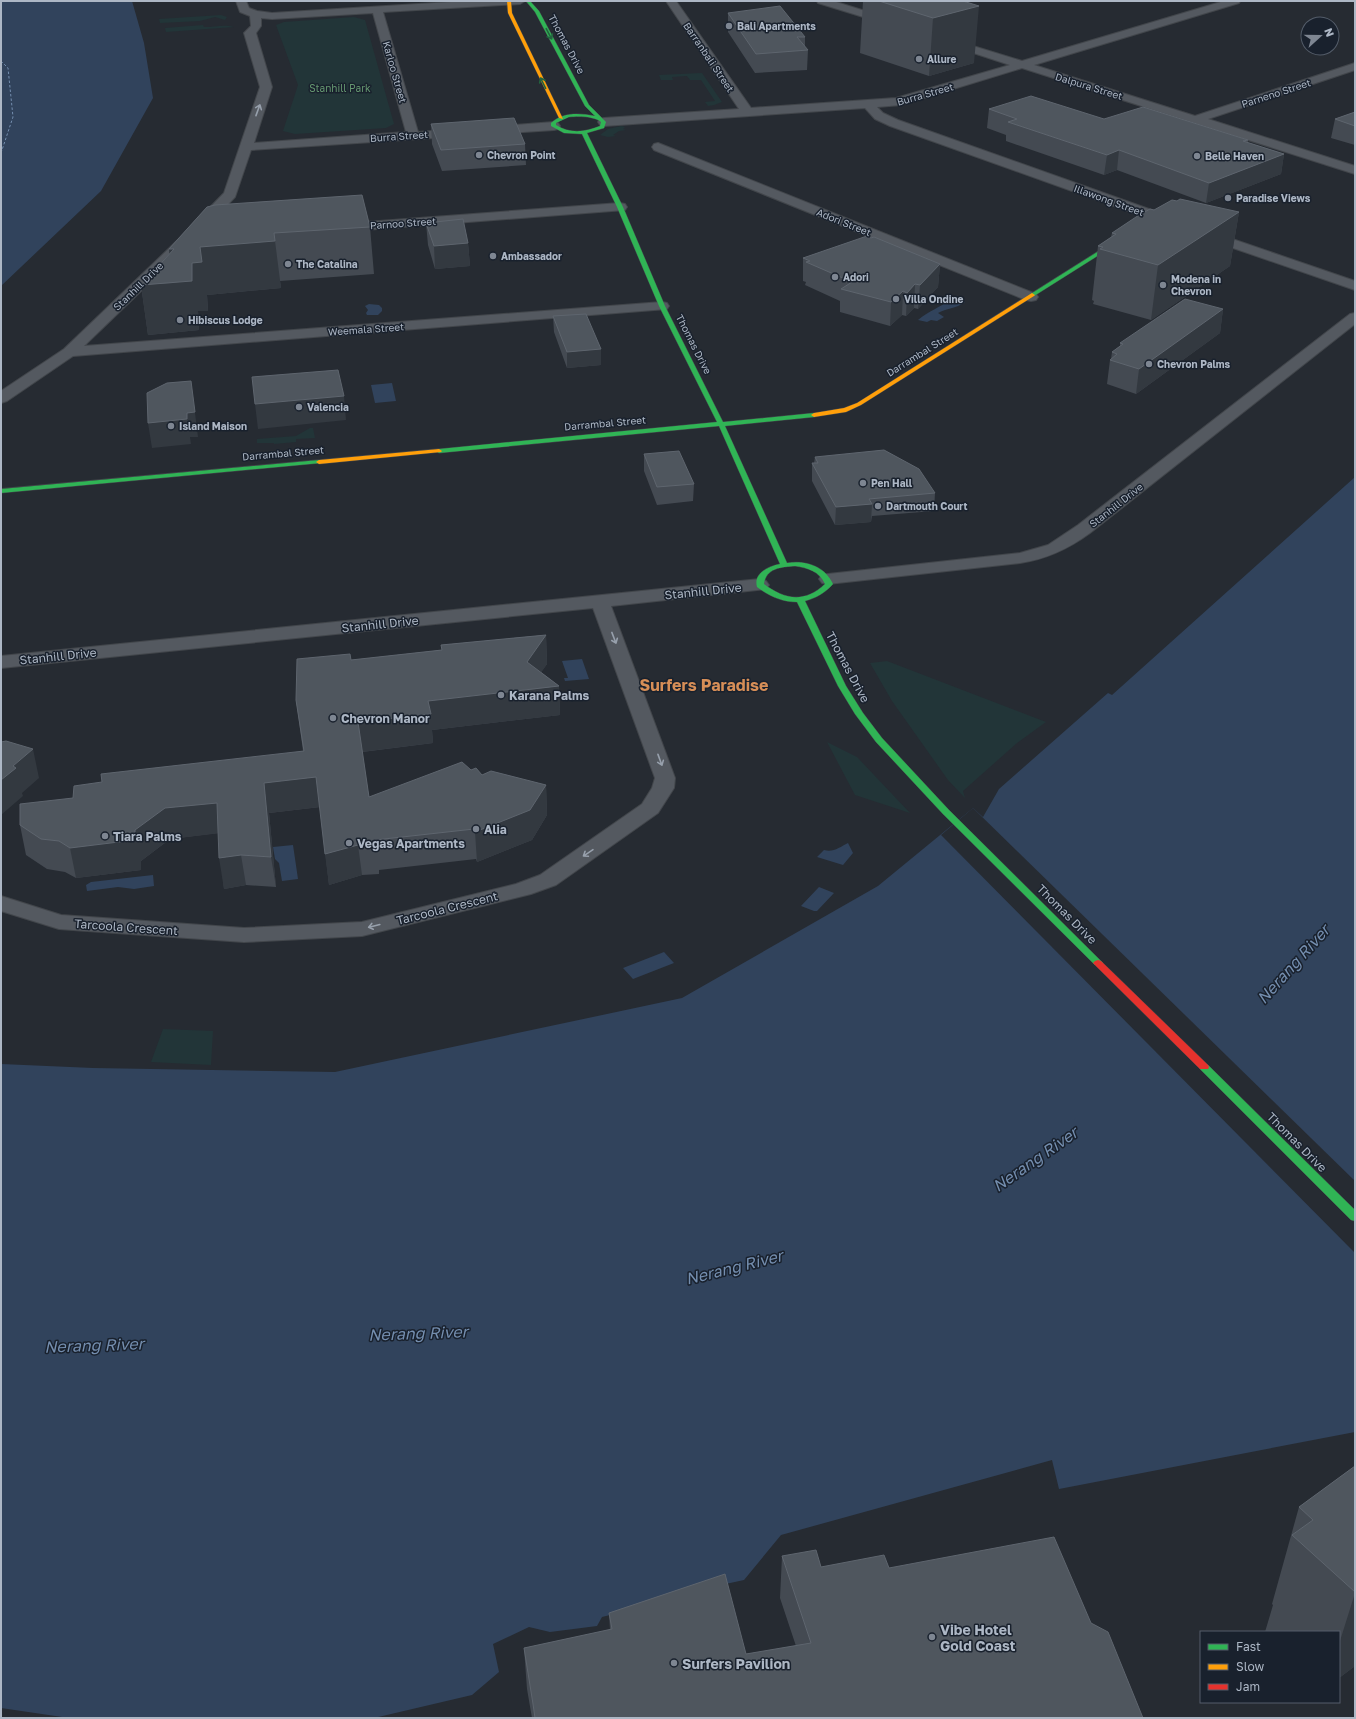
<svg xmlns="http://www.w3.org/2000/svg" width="1356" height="1719" font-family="'Golos Text',sans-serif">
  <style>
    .green { fill: #223538 }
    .water { fill: #31435c }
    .pier { fill: #262b32 }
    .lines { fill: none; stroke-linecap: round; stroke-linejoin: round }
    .ferry { stroke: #748eaf; stroke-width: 1; stroke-dasharray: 2.5 2; stroke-linecap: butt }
    .street-casing { stroke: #42464b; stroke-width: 2 }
    .fast-casing { stroke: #42464b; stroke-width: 1 }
    .slow-casing { stroke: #42464b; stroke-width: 1 }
    .jam-casing { stroke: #42464b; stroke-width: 1 }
    .street { fill: #545960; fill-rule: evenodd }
    .fast { fill: #30b455; fill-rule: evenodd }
    .slow { fill: #ff9f0a; fill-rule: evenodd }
    .jam { fill: #e5322d; fill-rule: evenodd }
    .wall { fill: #444a52 }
    .shaded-wall { fill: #333940 }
    .building { fill: #4f565e; stroke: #5e656e }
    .oneway { stroke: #23633f }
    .oneway2 { stroke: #97a0ac }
    .poi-dot { fill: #7e8692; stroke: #19212d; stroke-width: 1.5 }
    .labels { text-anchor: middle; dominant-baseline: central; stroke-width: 3; stroke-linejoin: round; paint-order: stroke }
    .far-poi-label { font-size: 10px; font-weight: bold; fill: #adb7c5; stroke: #19212d; text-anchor: start }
    .far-street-label { font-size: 10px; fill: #adb7c5; stroke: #19212d }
    .far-park-label { font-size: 10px; fill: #64966f; stroke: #19212d }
    .street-label { font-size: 12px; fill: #adb7c5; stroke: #19212d }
    .poi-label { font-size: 12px; font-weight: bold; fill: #adb7c5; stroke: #19212d; text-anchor: start }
    .near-poi-label { font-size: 14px; font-weight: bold; fill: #adb7c5; stroke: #19212d; text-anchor: start }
    .district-label { font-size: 16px; font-weight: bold; fill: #d68e57; stroke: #19212d }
    .near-water-label { font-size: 16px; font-style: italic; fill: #748eaf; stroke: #19212d }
  </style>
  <rect width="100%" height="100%" fill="#262b32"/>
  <!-- green -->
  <path class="green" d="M221,15L227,17L225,20L215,17L200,21L160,23L159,19Z
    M354,17L365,20L394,124L386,128L295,134L283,131L298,85L276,25L284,22Z
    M203,25L204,27C214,27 225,24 234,27L166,32L165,28Z
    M702,73L722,102L714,105L708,106L705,102L715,101L701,80H690L687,76L672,77L673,80H661L659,75Z
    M621,126L625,127L623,129L626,130L619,131L613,135L616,136L608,137L600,135L608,129Z
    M310,428H313L315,438L296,439V442L274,444V443H257V439L296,436Z
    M887,661L1046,722L1017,743L963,791L965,798L948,780L892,701L870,663Z
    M827,742L857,757L910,813L855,795Z
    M163,1029L213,1031L211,1065L151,1062Z"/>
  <!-- water -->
  <path class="water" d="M1,1H132L144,43L153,98L101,191L1,286Z
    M952,299L965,302C956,309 946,308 938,313L944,317L937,321L931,320L927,322L918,320C929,311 940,307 952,299Z
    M369,304L379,305L382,308V311L378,315H367L366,313L368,310L365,306Z
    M392,383L396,401L375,403L371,385Z
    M1355,477V1432L1059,1489L1052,1460L781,1535L744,1580L670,1596L622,1612L602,1617L597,1626L550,1632L529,1627L493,1644L499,1672L472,1695L374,1718H69L1,1708V1064L93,1068L335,1072L682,998L878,886L973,808L983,817L999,789L1108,693L1112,695Z
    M582,659L589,679L565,681L564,678H568L562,661Z
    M848,843L853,853L843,865L817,857L824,850C833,853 840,847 848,843Z
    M293,845L298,879L282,881L279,863L275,859L273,847Z
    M153,875L154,886L134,889L118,887L87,891L86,885L91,882Z
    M819,887L834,893L817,911H814L801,906Z
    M664,952L674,963L633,979L623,968Z"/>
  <!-- pier -->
  <path class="pier" d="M973,808L1355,1181V1253L941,835Z"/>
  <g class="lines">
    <!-- ferry -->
    <path class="ferry" d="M1,61L8,68L13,117L1,153"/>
    <defs>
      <path id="street" d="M236,1H246L249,8L257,11L272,13L467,1H525L520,4L383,12L418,132L554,122L558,123L560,126L558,129L554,130L251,150L235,197L192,242L84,346L662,302L667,303L669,306L667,309L73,356L7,401L1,403V391L64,349L182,236L224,193L260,87L244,33L251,26L250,16L240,12ZM373,13L406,132L254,143L272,87L256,33L261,26V18L272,19Z
        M666,1H676L751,108L896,98L1010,65L943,43L941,41L947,38L1022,61L1224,1H1240L1239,3L1034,65L1195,116L1355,63V70L1208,119L1355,166V174L1022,68L901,105L877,107L883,113L898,120L1177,219L1179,222L1177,225H1167L890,126L875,119L865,108L604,126L600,125L598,122L600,119L604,118L739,109Z
        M817,1H833L894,20L895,22L894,24H886L818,3Z
        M658,143L1036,294L1038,297L1036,300L1031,301L1026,300L654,150L652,147L654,144Z
        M620,203L625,204L627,207L625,210L339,232L334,231L332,228L334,225L339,224Z
        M1206,230L1355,281V290L1201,237L1199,234L1201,231Z
        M1355,313V324L1090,533C1068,549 1047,559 1020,563L828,584L822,583L819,579L822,575L828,574L1020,553L1048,545L1078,525L1350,314Z
        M760,579L766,581L769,585L766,589L611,606L675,778L674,788L658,813L556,885L531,894L362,936L244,942L59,929L1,911V896L61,915L244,928L362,922L516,884L540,875L642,804L652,788L655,778L593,608L1,668V656Z"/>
      <path id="fast" d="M526,1H530L539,11L589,105L606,122L604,128L587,133L623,207L665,306L723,422L814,413L817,415L814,417L725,426L787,563C805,560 825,566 833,584C825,593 816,598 805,601L846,686L863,713L882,738L949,810L1101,961L1103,963L1101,965H1095L943,814L876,742L855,714L838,686L797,602C782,602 769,596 757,587C753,573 769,566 780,564L719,426L439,453L436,451L439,449L717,422L659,306L617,207L582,134L564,133L551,126V123C563,112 579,113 595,116L585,106L535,12ZM569,117C578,116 594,116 601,122L600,126C585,132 570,134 556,125V123ZM795,566C808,568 819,571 825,584C805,603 785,600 764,584C766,568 781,567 795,566Z
        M1121,237L1126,238L1034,296L1029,295Z
        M319,460L322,462L321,463L1,493V489Z
        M1204,1064L1208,1065L1355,1210V1221L1351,1220L1200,1069L1199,1067L1200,1065Z"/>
      <path id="slow" d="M507,1H511L512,13L563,119L559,118L508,13Z
        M1032,293L1035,295L1034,296L861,405L846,412L814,417L811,415L814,413L844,408L857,403Z
        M439,449L442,451L441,452L319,464L316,462L319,460Z"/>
      <path id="jam" d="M1098,960L1101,961L1208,1065L1209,1067L1208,1069H1200L1095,965L1093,963L1095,961Z"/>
    </defs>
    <!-- street casing -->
    <use href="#street" class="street-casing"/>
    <!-- fast casing -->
    <use href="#fast" class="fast-casing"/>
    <!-- slow casing -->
    <use href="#slow" class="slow-casing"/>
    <!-- jam casing -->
    <use href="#jam" class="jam-casing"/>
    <!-- street -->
    <use href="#street" class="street"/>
    <!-- fast -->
    <use href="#fast" class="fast"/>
    <!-- slow -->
    <use href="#slow" class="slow"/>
    <!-- jam -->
    <use href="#jam" class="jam"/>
  </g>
  <!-- wall -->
  <path class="wall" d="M863,1H963L974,63L929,76L860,53Z
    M728,13L805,37V47L808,50L807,70L755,73L728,32Z
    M989,109L1104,119L1248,140V143L1284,154L1281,174L1206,203L1117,170L1104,175L1006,141V135L987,128Z
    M1355,112V145L1331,138L1335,119Z
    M431,124L525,144L526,165L442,171L432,144Z
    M207,207L370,227L374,274L280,281L281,288L207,295L208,311H198L199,330L148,335L141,285L169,254V249Z
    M1154,210L1239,212L1230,266L1151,320L1093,304L1094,301L1092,300L1098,246L1111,237L1112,233Z
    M426,223L468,243L470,266L435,269L428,245Z
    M803,258L940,264L938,287L918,309L914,308L906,316L902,315L890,326L840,312V301L805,285L806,282L803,281Z
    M1223,309L1220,333L1136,394L1107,384L1110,360L1111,359L1112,352L1120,346V343Z
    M553,316L601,349V365L567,368L554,332Z
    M644,454L694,484L693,501L657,505L644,471Z
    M815,457L935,493L934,511L872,516L871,522L835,525L812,481V463H814Z
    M546,635L547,664L541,672L559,686L560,715L432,730L433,743L362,752L369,797L471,770L482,775L546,785L547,815L532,840L477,862L476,859L379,870V874L362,875L329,885L320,807L269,813L276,887L246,885L224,889L218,833L170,839L141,861V870L76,878L65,872L47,869L26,855L20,825L73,798L303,751L296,700L351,660L442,650L441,645Z
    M1355,1466V1666L1339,1678V1632H1265L1273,1605L1272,1604L1299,1507Z
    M782,1556L821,1567L889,1568L1091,1623L1143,1718H532L527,1689L524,1648L610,1630L609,1613L746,1654L796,1646L780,1598Z"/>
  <!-- shaded-wall -->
  <path class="shaded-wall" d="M979,6L974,63L929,76L933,18Z
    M1119,150L1117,170L1104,175L1107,155Z
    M1284,154L1281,174L1206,203L1209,183Z
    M1239,212L1230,266L1151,320L1158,265Z
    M274,233L281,288L207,295L208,311H198L199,330L148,335L141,285L173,283L169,249H174L192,263L200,247Z
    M468,243L470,266L435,269L434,246Z
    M940,264L938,287L918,309L920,285Z
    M915,284L914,308L906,316L907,293Z
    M903,291L902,315L890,326L891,302Z
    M1223,309L1220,333L1136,394L1139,369Z
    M601,349V365L567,368V352Z
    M191,381L198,437H190L191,444L152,448L148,423Z
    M344,396L346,420L258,429L255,404Z
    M872,504L871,522L835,525L836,507Z
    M546,635L547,664L529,690L559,686L560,715L432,730L433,743L361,752L358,722L428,701L527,662Z
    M33,749L39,778L22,793L23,796L1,815V780L13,766Z
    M316,777L320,807L269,813L276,887L271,857L264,783Z
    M546,785L547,815L532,840L477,862L475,832Z
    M217,803L221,833L170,839L141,861V870L76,878L70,848L165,808Z
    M358,845L362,875L329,885L325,854Z
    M241,855L246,885L224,889L219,858Z
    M1355,1593V1666L1339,1678V1644Z"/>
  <!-- building -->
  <path class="building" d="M879,1H963L979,6L933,18Z
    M780,6L805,37H797L808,50L756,54L728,13Z
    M1031,96L1104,119L1143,107L1248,140L1243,141L1284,154L1209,183L1119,150L1107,155L1008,122L1017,119L989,109Z
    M1355,112V126L1335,119Z
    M514,118L525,144L441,150L431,124Z
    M362,195L370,227L274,233L275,241L200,247L202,262L192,263V281L141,285L174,249H169L207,207L215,205Z
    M1180,199L1239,212L1158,265L1100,249L1103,247L1098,246L1116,234L1112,233L1136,217L1150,209L1154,210L1172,200L1177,201Z
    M463,219L468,243L434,246L426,223Z
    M867,236L871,238L874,237L940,264L920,285L915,284L907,293L903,291L891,302L841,289L852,282L806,262L810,261L803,258Z
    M1185,299L1223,309L1139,369L1110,360L1117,354L1112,352L1123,344L1120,343Z
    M586,314L601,349L567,352L553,316Z
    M338,370L344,396L255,404L252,377Z
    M191,381L195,412L187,413V419L148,423L147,393L167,383Z
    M884,450L919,469L935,493L869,499L872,504L836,507L812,463H818L815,457Z
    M679,451L694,484L657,487L644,454Z
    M546,635L527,662L559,686L428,701L431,714L358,722L369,797L462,762L471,770L476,768L482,775L491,771L546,785L530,810L475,832L474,829L375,840L376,843L358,845L325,854L316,777L264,783L271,857L241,855L219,858L217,803L165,808L135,830V840L70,848L59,841L41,839L20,825V804L73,798L74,786L102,782L101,774L304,751L296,700L297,659L350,654L351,660L442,650L441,645Z
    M6,741L33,749L13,766L16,768L1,780V742Z
    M1355,1466V1592L1292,1535L1313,1520L1299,1507Z
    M1054,1537L1091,1623L1108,1632L1143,1718H535L533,1704L524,1648L612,1629L609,1613L725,1574L746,1654L811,1643L782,1556L816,1550L821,1567L884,1555L889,1568Z"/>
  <!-- one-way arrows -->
  <defs><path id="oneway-shaft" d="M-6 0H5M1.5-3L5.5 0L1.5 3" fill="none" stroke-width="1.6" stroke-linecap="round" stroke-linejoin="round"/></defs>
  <g class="oneway">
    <use href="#oneway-shaft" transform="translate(549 34) rotate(62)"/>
    <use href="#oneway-shaft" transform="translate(543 83) rotate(-116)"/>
  </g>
  <g class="oneway2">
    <use href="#oneway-shaft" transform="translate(258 110) rotate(-70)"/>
    <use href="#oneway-shaft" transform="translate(614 638) rotate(69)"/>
    <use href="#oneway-shaft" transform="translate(660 760) rotate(70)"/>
    <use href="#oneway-shaft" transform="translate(588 853) rotate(146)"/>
    <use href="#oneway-shaft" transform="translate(374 926) rotate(166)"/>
  </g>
  <!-- markers -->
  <g class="poi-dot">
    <circle cx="729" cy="26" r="4"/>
    <circle cx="919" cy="59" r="4"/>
    <circle cx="479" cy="155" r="4"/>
    <circle cx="1197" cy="156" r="4"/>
    <circle cx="1228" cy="198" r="4"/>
    <circle cx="493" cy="256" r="4"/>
    <circle cx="288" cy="264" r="4"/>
    <circle cx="835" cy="277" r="4"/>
    <circle cx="1163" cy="285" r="4"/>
    <circle cx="896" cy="299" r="4"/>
    <circle cx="180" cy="320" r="4"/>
    <circle cx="1149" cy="364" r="4"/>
    <circle cx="299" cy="407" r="4"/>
    <circle cx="171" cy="426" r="4"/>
    <circle cx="863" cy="483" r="4"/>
    <circle cx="878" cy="506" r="4"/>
    <circle cx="501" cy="695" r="4"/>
    <circle cx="333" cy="718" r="4"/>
    <circle cx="476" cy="829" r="4"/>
    <circle cx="105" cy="836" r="4"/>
    <circle cx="349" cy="843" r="4"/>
    <circle cx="932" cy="1637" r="4"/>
    <circle cx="674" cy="1663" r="4"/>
  </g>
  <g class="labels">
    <!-- far-poi labels -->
    <g class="far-poi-label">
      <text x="737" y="26">Bali Apartments</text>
      <text x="927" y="59">Allure</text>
      <text x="487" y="155">Chevron Point</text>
      <text x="1205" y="156">Belle Haven</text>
      <text x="1236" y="198">Paradise Views</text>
      <text x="501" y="256">Ambassador</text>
      <text x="296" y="264">The Catalina</text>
      <text x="843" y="277">Adori</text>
      <text x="1171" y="279">Modena in<tspan x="1171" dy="12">Chevron</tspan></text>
      <text x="904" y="299">Villa Ondine</text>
      <text x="188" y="320">Hibiscus Lodge</text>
      <text x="1157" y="364">Chevron Palms</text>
      <text x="307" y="407">Valencia</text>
      <text x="179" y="426">Island Maison</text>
      <text x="871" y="483">Pen Hall</text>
      <text x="886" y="506">Dartmouth Court</text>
    </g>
    <!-- far-street labels -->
    <g class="far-street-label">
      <text transform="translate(567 44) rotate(62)">Thomas Drive</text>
      <text transform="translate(709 57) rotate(56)">Barranbali Street</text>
      <text transform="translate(395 72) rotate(74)">Karloo Street</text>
      <text transform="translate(1089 86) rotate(17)">Dalpura Street</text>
      <text transform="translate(1276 93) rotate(-18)">Parneno Street</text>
      <text transform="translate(925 94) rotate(-16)">Burra Street</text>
      <text transform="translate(399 136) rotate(-4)">Burra Street</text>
      <text transform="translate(1109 200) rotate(20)">Illawong Street</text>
      <text transform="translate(844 222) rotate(22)">Adori Street</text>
      <text transform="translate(403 223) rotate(-4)">Parnoo Street</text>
      <text transform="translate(138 286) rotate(-44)">Stanhill Drive</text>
      <text transform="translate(366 329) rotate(-4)">Weemala Street</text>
      <text transform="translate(694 344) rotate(63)">Thomas Drive</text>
      <text transform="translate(922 352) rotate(-32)">Darrambal Street</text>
      <text transform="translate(605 423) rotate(-5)">Darrambal Street</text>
      <text transform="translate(283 453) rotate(-5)">Darrambal Street</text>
      <text transform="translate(1116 505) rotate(-38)">Stanhill Drive</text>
    </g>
    <!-- far-park labels -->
    <g class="far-park-label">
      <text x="340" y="88">Stanhill Park</text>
    </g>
    <!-- street labels -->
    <g class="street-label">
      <text transform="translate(703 591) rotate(-6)">Stanhill Drive</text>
      <text transform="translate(380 624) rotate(-6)">Stanhill Drive</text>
      <text transform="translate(58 656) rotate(-6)">Stanhill Drive</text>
      <text transform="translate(848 667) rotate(62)">Thomas Drive</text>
      <text transform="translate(447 908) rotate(-14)">Tarcoola Crescent</text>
      <text transform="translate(1067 914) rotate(45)">Thomas Drive</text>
      <text transform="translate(126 927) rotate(4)">Tarcoola Crescent</text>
      <text transform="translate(1297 1142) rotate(45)">Thomas Drive</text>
    </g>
    <!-- poi labels -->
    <g class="poi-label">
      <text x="509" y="695">Karana Palms</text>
      <text x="341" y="718">Chevron Manor</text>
      <text x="484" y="829">Alia</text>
      <text x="113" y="836">Tiara Palms</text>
      <text x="357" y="843">Vegas Apartments</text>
    </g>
    <!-- near-poi labels -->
    <g class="near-poi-label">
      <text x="940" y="1629">Vibe Hotel<tspan x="940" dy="16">Gold Coast</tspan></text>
      <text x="682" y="1663">Surfers Pavilion</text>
    </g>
    <!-- district labels -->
    <g class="district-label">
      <text x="704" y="685">Surfers Paradise</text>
    </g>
    <!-- near-water labels -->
    <g class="near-water-label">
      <text transform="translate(1293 964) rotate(-48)">Nerang River</text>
      <text transform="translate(1035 1159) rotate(-35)">Nerang River</text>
      <text transform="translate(734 1267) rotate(-14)">Nerang River</text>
      <text transform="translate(418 1333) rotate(-2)">Nerang River</text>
      <text transform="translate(94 1345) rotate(-2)">Nerang River</text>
    </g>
  </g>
  <!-- border -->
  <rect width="1356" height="1719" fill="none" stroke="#adb7c5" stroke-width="4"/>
  <!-- legend -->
  <rect x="1200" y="1631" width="140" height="72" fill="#19212d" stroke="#545d6a"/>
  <rect x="1208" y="1644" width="20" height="6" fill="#30b455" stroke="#545d6a"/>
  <text x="1236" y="1651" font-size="12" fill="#adb7c5">Fast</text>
  <rect x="1208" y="1664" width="20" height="6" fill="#ff9f0a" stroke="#545d6a"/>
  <text x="1236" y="1671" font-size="12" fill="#adb7c5">Slow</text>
  <rect x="1208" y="1684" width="20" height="6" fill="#e5322d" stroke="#545d6a"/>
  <text x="1236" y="1691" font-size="12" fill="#adb7c5">Jam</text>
  <!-- north arrow -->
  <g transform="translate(1320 36) rotate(69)"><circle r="19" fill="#19212d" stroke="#545d6a"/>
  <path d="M0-3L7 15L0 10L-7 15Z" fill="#7e8692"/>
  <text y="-6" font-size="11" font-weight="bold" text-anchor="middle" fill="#adb7c5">N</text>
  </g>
</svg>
